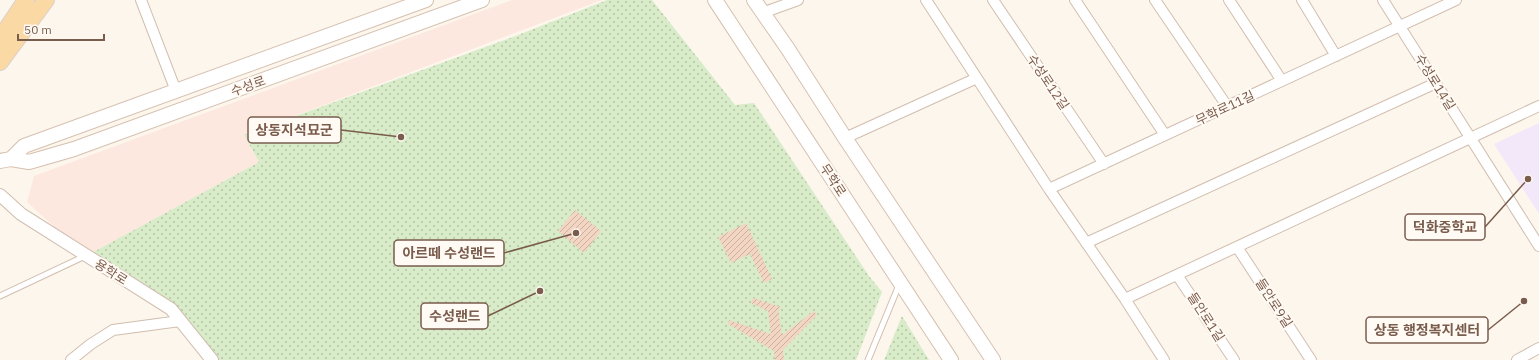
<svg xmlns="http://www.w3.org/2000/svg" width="1539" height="360" font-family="'IBM Plex Sans','Noto Sans KR',sans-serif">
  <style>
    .commercial { fill: #fde8e0 }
    .education { fill: #f3e8fa }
    .green { fill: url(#green-dots) }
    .building { fill: url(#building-hatch) }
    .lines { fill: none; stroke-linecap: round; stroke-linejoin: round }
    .service-casing { stroke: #d1beb0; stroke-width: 7 }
    .minor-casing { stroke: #d1beb0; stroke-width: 12 }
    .tertiary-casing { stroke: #d1beb0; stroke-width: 14 }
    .secondary-casing { stroke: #d6c0b0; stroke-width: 16 }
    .primary-casing { stroke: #dad1cd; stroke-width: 18 }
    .service { stroke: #fff; stroke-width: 5 }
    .minor { stroke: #fff; stroke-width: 10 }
    .tertiary { stroke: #fff; stroke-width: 12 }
    .secondary { stroke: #fff; stroke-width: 14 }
    .primary { stroke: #fbd9a5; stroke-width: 16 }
    .labels { text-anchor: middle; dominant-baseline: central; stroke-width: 4; stroke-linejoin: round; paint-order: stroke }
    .street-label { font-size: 13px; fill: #7a5c4d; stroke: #fffaf3 }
    .leader { fill: none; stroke: #7a5c4d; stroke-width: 1.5 }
    .callout-dot { fill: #7a5c4d; stroke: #fffaf3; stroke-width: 1.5 }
    .callout { fill: #fffaf3; stroke: #7a5c4d; stroke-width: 1.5 }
    .callout-label { font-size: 14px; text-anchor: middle; font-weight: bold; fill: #7a5c4d }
  </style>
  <defs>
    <pattern id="green-dots" width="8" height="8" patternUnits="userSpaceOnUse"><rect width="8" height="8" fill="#d8ecc9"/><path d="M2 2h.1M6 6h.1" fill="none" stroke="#b4c2a5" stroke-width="1.8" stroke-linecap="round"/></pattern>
    <pattern id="building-hatch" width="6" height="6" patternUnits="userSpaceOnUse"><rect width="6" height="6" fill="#f3d5c3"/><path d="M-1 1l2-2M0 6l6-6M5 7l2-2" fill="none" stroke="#cab0a1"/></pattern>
  </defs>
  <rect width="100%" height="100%" fill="#fdf6ec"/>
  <!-- commercial -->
  <path class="commercial" d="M512,0H602L244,135L259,162L86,256L27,202L34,176Z"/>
  <!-- education -->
  <path class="education" d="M1539,123V214L1494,144Z"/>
  <!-- green -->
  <path class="green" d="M607,0H652L735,105L754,103L869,276L882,292L856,360H212L183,324L86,256L259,162L244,135L513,37Z
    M902,316L929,360H884Z"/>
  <!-- building -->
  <path class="building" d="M575,210L601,231L584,253L558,231Z
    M746,223L772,279L764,283L750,254L731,263L718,237Z
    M753,298L781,307L778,311L782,335L814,311L817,315L783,350L784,360H775L774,351L728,324L729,320L771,334L768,311L751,303Z"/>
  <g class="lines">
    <defs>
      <path id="service" d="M0,296L85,256
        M868,360L899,285"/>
      <path id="minor" d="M141,0L176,91
        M926,0L1049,189L1125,299L1164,360
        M993,0L1104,164
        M1075,0L1165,135
        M1155,0L1227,106
        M1229,0L1282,81
        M1302,0L1336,56
        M1383,0L1539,246
        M762,13L798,0
        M845,138L977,78
        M1049,189L1456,0
        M1086,243L1436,83
        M1237,247L1311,360
        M1177,275L1234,360
        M1125,299L1539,106
        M71,360L91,344L113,330L180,321
        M1517,360L1539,348"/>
      <path id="tertiary" d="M0,195L21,214L171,309L212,360"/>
      <path id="secondary" d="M715,0L951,360
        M754,0L788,49L845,138L993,360
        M11,159L24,146L426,0
        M0,161L11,159L29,162L74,149L482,0"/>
      <path id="primary" d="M0,39L26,0
        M0,62L46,0"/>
    </defs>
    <!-- service casing -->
    <use href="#service" class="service-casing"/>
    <!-- minor casing -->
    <use href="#minor" class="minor-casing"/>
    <!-- tertiary casing -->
    <use href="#tertiary" class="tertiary-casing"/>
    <!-- secondary casing -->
    <use href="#secondary" class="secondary-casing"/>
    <!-- primary casing -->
    <use href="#primary" class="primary-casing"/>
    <!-- service -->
    <use href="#service" class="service"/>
    <!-- minor -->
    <use href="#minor" class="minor"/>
    <!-- tertiary -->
    <use href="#tertiary" class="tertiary"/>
    <!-- secondary -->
    <use href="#secondary" class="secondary"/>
    <!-- primary -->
    <use href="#primary" class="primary"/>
  </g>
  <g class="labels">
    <!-- street labels -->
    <g class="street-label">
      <text transform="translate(1048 82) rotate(56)">수성로12길</text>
      <text transform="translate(1435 82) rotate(58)">수성로14길</text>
      <text transform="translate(248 86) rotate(-20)">수성로</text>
      <text transform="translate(1225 108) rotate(-25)">무학로11길</text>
      <text transform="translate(833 180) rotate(57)">무학로</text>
      <text transform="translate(111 272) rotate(32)">용학로</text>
      <text transform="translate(1274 303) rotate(57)">들안로9길</text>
      <text transform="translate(1206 317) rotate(57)">들안로1길</text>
    </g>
  </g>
  <!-- callouts -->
  <path class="leader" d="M401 137L341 130M1528 179L1485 227M576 233L504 253M540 291L488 316M1524 301L1488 330"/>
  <g class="callout-dot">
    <circle cx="401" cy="137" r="4"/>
    <circle cx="1528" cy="179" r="4"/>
    <circle cx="576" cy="233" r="4"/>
    <circle cx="540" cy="291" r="4"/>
    <circle cx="1524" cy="301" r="4"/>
  </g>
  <g class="callout">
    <rect x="248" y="117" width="93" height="26" rx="4"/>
    <rect x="1405" y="214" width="80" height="26" rx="4"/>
    <rect x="394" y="240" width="110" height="26" rx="4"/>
    <rect x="421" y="303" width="67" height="26" rx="4"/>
    <rect x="1366" y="317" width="122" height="26" rx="4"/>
  </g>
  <g class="callout-label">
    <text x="294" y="135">상동지석묘군</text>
    <text x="1445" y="232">덕화중학교</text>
    <text x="449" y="258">아르떼 수성랜드</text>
    <text x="455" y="321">수성랜드</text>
    <text x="1427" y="335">상동 행정복지센터</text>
  </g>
  <!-- scale -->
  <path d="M18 34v6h86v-6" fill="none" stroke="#7a5c4d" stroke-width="2"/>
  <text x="24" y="34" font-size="12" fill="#7a5c4d" stroke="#fffaf3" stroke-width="3" paint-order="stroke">50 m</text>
</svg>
